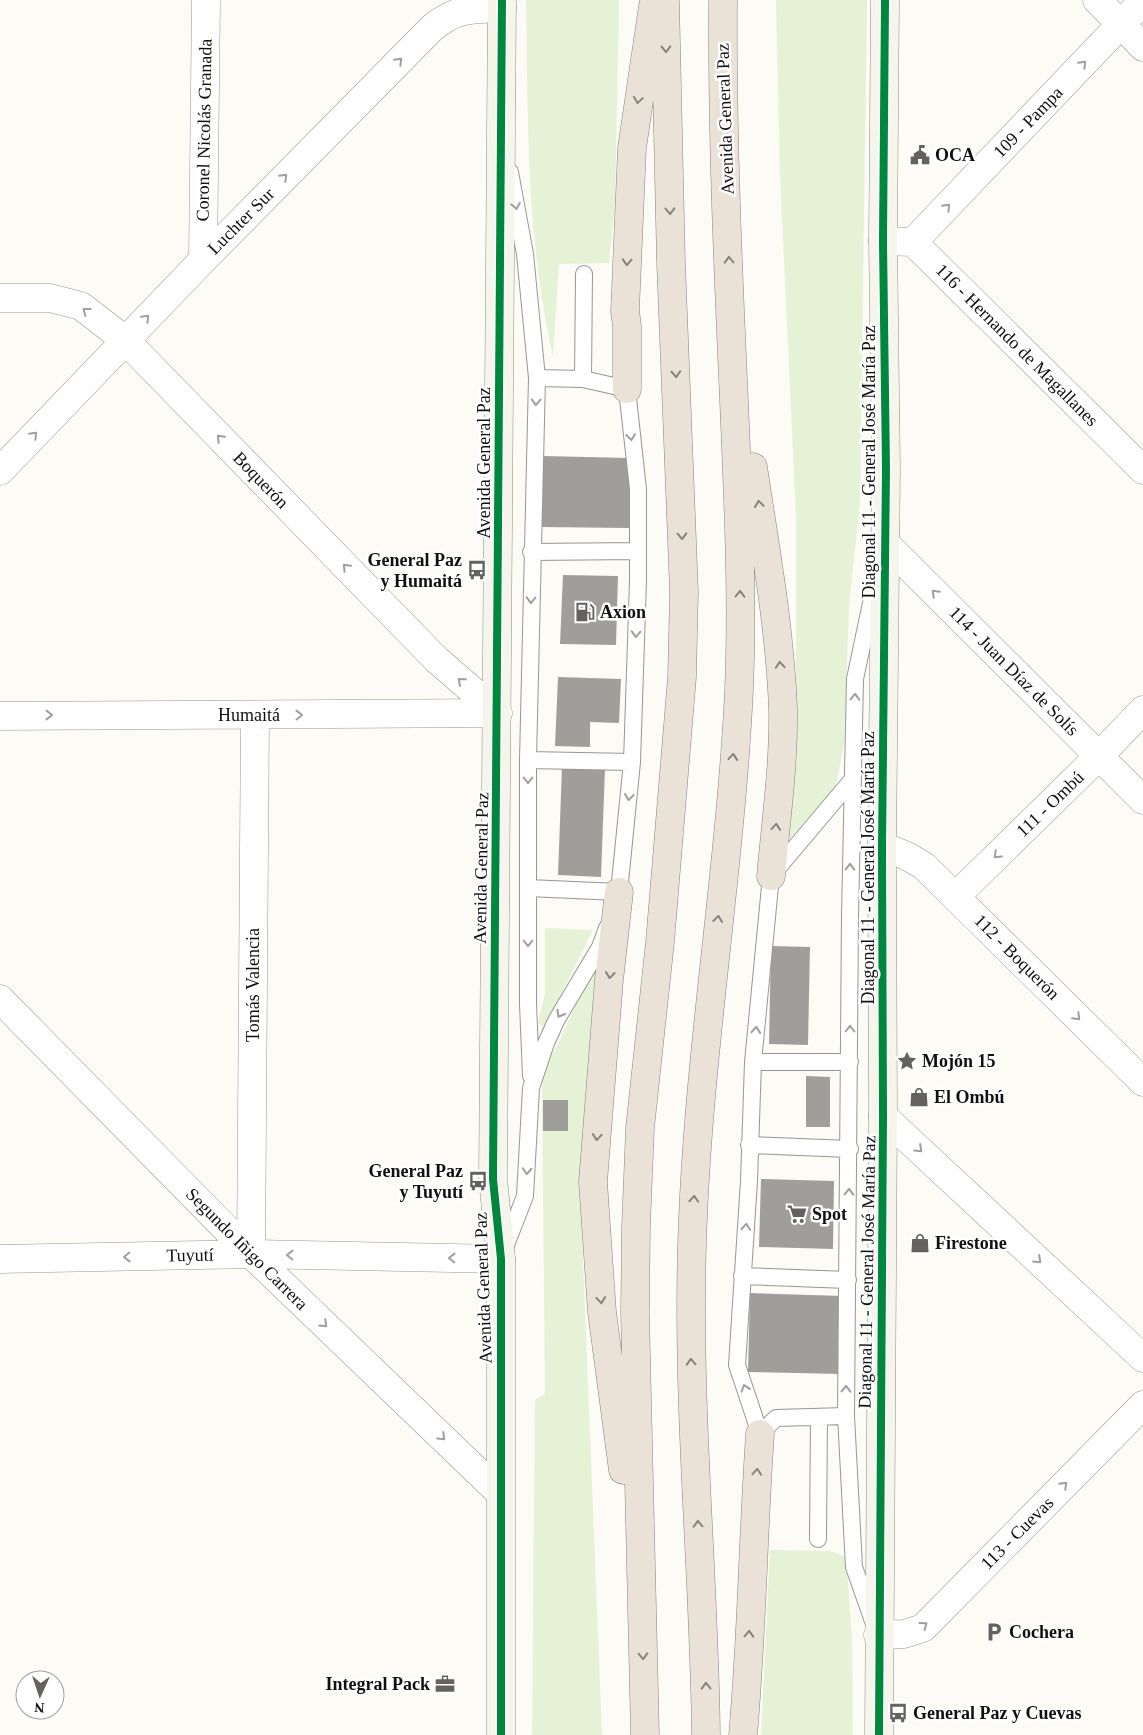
<svg xmlns="http://www.w3.org/2000/svg" width="1143" height="1735" font-family="Georgia,serif">
  <style>
    .green { fill: #e5f2d6 }
    .building { fill: #a09e9b }
    .lines { fill: none; stroke-linecap: round; stroke-linejoin: round }
    .lane-casing { stroke: #969694; stroke-width: 18 }
    .street-casing { stroke: #969694; stroke-width: 29 }
    .secondary-casing { stroke: #8d8c8a; stroke-width: 29 }
    .highway-casing { stroke: #848381; stroke-width: 29 }
    .lane { stroke: #fffefe; stroke-width: 16 }
    .street { stroke: #fffefe; stroke-width: 28 }
    .secondary { stroke: #f6f5eb; stroke-width: 28 }
    .highway { stroke: #eae1d7; stroke-width: 28 }
    .cycleway-casing { stroke: #fff; stroke-width: 11 }
    .cycleway { stroke: #00873e; stroke-width: 8 }
    .oneway { stroke: #88837d }
    .oneway2 { stroke: #9f9f9f }
    .labels { text-anchor: middle; dominant-baseline: central; stroke-width: 5; stroke-linejoin: round; paint-order: stroke }
    .street-label { font-size: 18px; fill: #101010; stroke: #fff }
    .poi-label { font-size: 18px; font-weight: bold; fill: #101010; stroke: #fff; text-anchor: start }
  </style>
  <rect width="100%" height="100%" fill="#fcfbf6"/>
  <!-- green -->
  <path class="green" d="M526,0H619L615,203L609,263L559,264L553,356C526,240 528,119 526,0Z
    M776,0H867L860,503L849,606L844,743L836,787L788,840L784,830L796,756V515L780,176Z
    M545,928L593,930L546,1025L543,1027L538,1023L545,994Z
    M597,968L583,1125L580,1185L602,1735H532L535,1400L545,1393L542,1088L544,1067L559,1042L577,1002Z
    M770,1550L830,1551L846,1557L852,1639L853,1735H761Z"/>
  <!-- building -->
  <path class="building" d="M543,456L629,458V528L541,527Z
    M563,575L618,576L616,645L560,644Z
    M558,677L621,679L619,723L590,722V747L555,746Z
    M562,767L605,768L601,877L558,875Z
    M771,946L810,947L808,1045L769,1044Z
    M806,1076L830,1077V1127H806Z
    M543,1100H568V1131H543Z
    M761,1179L834,1181L833,1249L759,1247Z
    M750,1293L843,1296L841,1374L748,1372Z"/>
  <g class="lines">
    <defs>
      <path id="lane" d="M510,172L525,254L537,378L528,760V1004L531,1076
        M537,378L583,379L627,389L638,489V580L632,762L619,892L616,901
        M583,379L584,274
        M531,552L637,551
        M528,760L632,762
        M852,780L771,876L753,1062L749,1181L737,1365L760,1434L776,1418L846,1416L850,916L855,679L875,584
        M528,888L619,892
        M753,1062H850
        M749,1145L850,1149
        M504,1250L525,1196L531,1088L546,1043L557,1019L600,947L607,928
        M742,1276L848,1280
        M846,1416L854,1567L873,1621
        M818,1539L819,1417"/>
      <path id="street" d="M1097,0L1143,47
        M883,241L913,242L1143,470
        M913,242L1143,1
        M203,260L206,0
        M0,298H50L81,306L125,340L436,659L498,713
        M0,471L203,260L432,28C456,8 472,9 502,8
        M884,542L1143,800
        M0,716L498,713
        M882,846L907,856L924,866L1143,1082
        M956,896L1099,756L1143,710
        M0,999L251,1254L500,1493
        M883,1116L1143,1358
        M251,1254L255,715
        M0,1259L251,1254L501,1259
        M878,1635L904,1634L923,1628L1143,1405"/>
      <path id="secondary" d="M501,1735V1259L493,1179L502,0
        M879,1735L883,1116L882,846L886,469L883,241L885,0"/>
      <path id="highway" d="M627,389V326L625,311L632,148L653,6
        M753,467C765,547 780,628 783,709C784,764 776,820 771,876
        M619,892L609,980L593,1182L602,1312L623,1470
        M645,1735L635,1313L636,1226L640,1128L660,942L682,677L684,592L671,263L665,0
        M706,1735C704,1572 687,1409 692,1246C697,1060 730,876 739,690C743,593 738,497 734,401C728,268 722,134 723,0
        M743,1735C752,1635 753,1534 760,1434"/>
    </defs>
    <!-- lane casing -->
    <use href="#lane" class="lane-casing"/>
    <!-- street casing -->
    <use href="#street" class="street-casing"/>
    <!-- secondary casing -->
    <use href="#secondary" class="secondary-casing"/>
    <!-- highway casing -->
    <use href="#highway" class="highway-casing"/>
    <!-- lane -->
    <use href="#lane" class="lane"/>
    <!-- street -->
    <use href="#street" class="street"/>
    <!-- secondary -->
    <use href="#secondary" class="secondary"/>
    <!-- highway -->
    <use href="#highway" class="highway"/>
    <defs>
      <path id="cycleway" d="M501,1735V1259L493,1179L502,0
        M879,1735L883,1116L882,846L886,469L883,241L885,0"/>
    </defs>
    <!-- cycleway casing -->
    <use href="#cycleway" class="cycleway-casing"/>
    <!-- cycleway -->
    <use href="#cycleway" class="cycleway"/>
  </g>
  <!-- one-way arrows -->
  <defs><path id="oneway-chevron" d="M-2-3.5L2.5 0L-2 3.5" fill="none" stroke-width="1.6" stroke-linecap="round" stroke-linejoin="round" transform="scale(1.25)"/></defs>
  <g class="oneway">
    <use href="#oneway-chevron" transform="translate(666 49) rotate(89)"/>
    <use href="#oneway-chevron" transform="translate(638 100) rotate(98)"/>
    <use href="#oneway-chevron" transform="translate(670 211) rotate(89)"/>
    <use href="#oneway-chevron" transform="translate(729 260) rotate(-92)"/>
    <use href="#oneway-chevron" transform="translate(627 262) rotate(92)"/>
    <use href="#oneway-chevron" transform="translate(676 374) rotate(87)"/>
    <use href="#oneway-chevron" transform="translate(759 504) rotate(-98)"/>
    <use href="#oneway-chevron" transform="translate(682 536) rotate(88)"/>
    <use href="#oneway-chevron" transform="translate(740 594) rotate(-89)"/>
    <use href="#oneway-chevron" transform="translate(780 665) rotate(-94)"/>
    <use href="#oneway-chevron" transform="translate(733 757) rotate(-85)"/>
    <use href="#oneway-chevron" transform="translate(776 827) rotate(-85)"/>
    <use href="#oneway-chevron" transform="translate(718 919) rotate(-84)"/>
    <use href="#oneway-chevron" transform="translate(610 975) rotate(96)"/>
    <use href="#oneway-chevron" transform="translate(597 1137) rotate(95)"/>
    <use href="#oneway-chevron" transform="translate(694 1199) rotate(-87)"/>
    <use href="#oneway-chevron" transform="translate(601 1300) rotate(85)"/>
    <use href="#oneway-chevron" transform="translate(691 1362) rotate(-92)"/>
    <use href="#oneway-chevron" transform="translate(757 1472) rotate(-86)"/>
    <use href="#oneway-chevron" transform="translate(698 1524) rotate(-92)"/>
    <use href="#oneway-chevron" transform="translate(749 1634) rotate(-88)"/>
    <use href="#oneway-chevron" transform="translate(643 1656) rotate(88)"/>
    <use href="#oneway-chevron" transform="translate(706 1686) rotate(-91)"/>
  </g>
  <g class="oneway2">
    <use href="#oneway-chevron" transform="translate(399 61) rotate(-45)"/>
    <use href="#oneway-chevron" transform="translate(1083 64) rotate(-46)"/>
    <use href="#oneway-chevron" transform="translate(284 177) rotate(-45)"/>
    <use href="#oneway-chevron" transform="translate(516 206) rotate(80)"/>
    <use href="#oneway-chevron" transform="translate(947 207) rotate(-46)"/>
    <use href="#oneway-chevron" transform="translate(86 311) rotate(-143)"/>
    <use href="#oneway-chevron" transform="translate(146 318) rotate(-46)"/>
    <use href="#oneway-chevron" transform="translate(536 402) rotate(92)"/>
    <use href="#oneway-chevron" transform="translate(34 435) rotate(-46)"/>
    <use href="#oneway-chevron" transform="translate(631 437) rotate(83)"/>
    <use href="#oneway-chevron" transform="translate(220 438) rotate(-134)"/>
    <use href="#oneway-chevron" transform="translate(346 567) rotate(-134)"/>
    <use href="#oneway-chevron" transform="translate(935 593) rotate(-135)"/>
    <use href="#oneway-chevron" transform="translate(531 600) rotate(91)"/>
    <use href="#oneway-chevron" transform="translate(636 634) rotate(92)"/>
    <use href="#oneway-chevron" transform="translate(461 681) rotate(-139)"/>
    <use href="#oneway-chevron" transform="translate(855 697) rotate(-88)"/>
    <use href="#oneway-chevron" transform="translate(49 715)"/>
    <use href="#oneway-chevron" transform="translate(299 715) rotate(-1)"/>
    <use href="#oneway-chevron" transform="translate(528 780) rotate(90)"/>
    <use href="#oneway-chevron" transform="translate(629 797) rotate(96)"/>
    <use href="#oneway-chevron" transform="translate(997 855) rotate(136)"/>
    <use href="#oneway-chevron" transform="translate(850 867) rotate(-89)"/>
    <use href="#oneway-chevron" transform="translate(528 943) rotate(90)"/>
    <use href="#oneway-chevron" transform="translate(560 1014) rotate(120)"/>
    <use href="#oneway-chevron" transform="translate(1077 1017) rotate(45)"/>
    <use href="#oneway-chevron" transform="translate(850 1029) rotate(-90)"/>
    <use href="#oneway-chevron" transform="translate(756 1030) rotate(-85)"/>
    <use href="#oneway-chevron" transform="translate(919 1149) rotate(43)"/>
    <use href="#oneway-chevron" transform="translate(527 1171) rotate(93)"/>
    <use href="#oneway-chevron" transform="translate(849 1192) rotate(-89)"/>
    <use href="#oneway-chevron" transform="translate(746 1227) rotate(-86)"/>
    <use href="#oneway-chevron" transform="translate(290 1255) rotate(-179)"/>
    <use href="#oneway-chevron" transform="translate(127 1257) rotate(179)"/>
    <use href="#oneway-chevron" transform="translate(452 1258) rotate(-179)"/>
    <use href="#oneway-chevron" transform="translate(1038 1260) rotate(43)"/>
    <use href="#oneway-chevron" transform="translate(324 1324) rotate(44)"/>
    <use href="#oneway-chevron" transform="translate(745 1388) rotate(-109)"/>
    <use href="#oneway-chevron" transform="translate(846 1389) rotate(-89)"/>
    <use href="#oneway-chevron" transform="translate(442 1437) rotate(44)"/>
    <use href="#oneway-chevron" transform="translate(1064 1485) rotate(-45)"/>
    <use href="#oneway-chevron" transform="translate(924 1625) rotate(-36)"/>
  </g>
  <!-- icons -->
  <defs>
    <symbol id="civic-bare" viewBox="-9 -9 18 18"><path d="M-.6-6.5H3V-4.5H.6V-3L4-1V1h2V6H-6V1h2V-1L-.6-3ZM-1.2 2.5V6h2.4V2.5Z" fill="#636260" stroke="#fff" stroke-width="2.5" paint-order="stroke"/></symbol>
    <symbol id="bus-bare" viewBox="-9 -9 18 18"><path d="M-5-6H5V4H4V6H2V4H-2V6H-4V4H-5ZM-3.5-4V0h7V-4ZM-3.5 1.2v1.5H-2V1.2ZM2 1.2v1.5H3.5V1.2Z" fill="#636260" stroke="#fff" stroke-width="2.5" paint-order="stroke"/></symbol>
    <symbol id="fuel-bare" viewBox="-9 -9 18 18"><path d="M-5.5-6h7V0h2V4h1.3V-2.5L3-4.5l.8-.8L6-3V5H2.5V1h-1V6h-7ZM-4.2-4.7v3.2H.2V-4.7Z" fill="#636260" stroke="#fff" stroke-width="2.5" paint-order="stroke"/></symbol>
    <symbol id="sight-bare" viewBox="-9 -9 18 18"><path d="M0-6L1.8-2.2L6-1.7L2.9 1.2L3.7 5.4L0 3.3L-3.7 5.4L-2.9 1.2L-6-1.7L-1.8-2.2Z" fill="#636260" stroke="#fff" stroke-width="2.5" paint-order="stroke"/></symbol>
    <symbol id="shop-bare" viewBox="-9 -9 18 18"><path d="M-5-2.5h2.3a2.7 3.5 0 0 1 5.4 0H5L5.5 6h-11ZM-1.5-2.5h3a1.5 2.3 0 0 0-3 0Z" fill="#636260" stroke="#fff" stroke-width="2.5" paint-order="stroke"/></symbol>
    <symbol id="supermarket-bare" viewBox="-9 -9 18 18"><path d="M-6-5.5h2.5l.6 2H6L4.5 2H-2.5L-4.4-4H-6ZM-1.5 3.2a1.3 1.3 0 1 0 .1 0ZM3 3.2a1.3 1.3 0 1 0 .1 0Z" fill="#636260" stroke="#fff" stroke-width="2.5" paint-order="stroke"/></symbol>
    <symbol id="parking-bare" viewBox="-9 -9 18 18"><path d="M-3.5-5.5H1a3.5 3.5 0 0 1 0 7H-1V5.5H-3.5ZM-1-3.4V-.6H.8a1.4 1.4 0 0 0 0-2.8Z" fill="#636260" stroke="#fff" stroke-width="2.5" paint-order="stroke"/></symbol>
    <symbol id="office-bare" viewBox="-9 -9 18 18"><path d="M-6-3h4V-5.5h4V-3h4V5H-6ZM-1-4.5V-3h2v-1.5ZM-6 0V1H6V0Z" fill="#636260" stroke="#fff" stroke-width="2.5" paint-order="stroke"/></symbol>
  </defs>
  <g fill-rule="evenodd">
    <use href="#civic-bare" x="906" y="141" width="28" height="28"/>
    <use href="#bus-bare" x="463" y="556" width="28" height="28"/>
    <use href="#fuel-bare" x="571" y="598" width="28" height="28"/>
    <use href="#sight-bare" x="893" y="1047" width="28" height="28"/>
    <use href="#shop-bare" x="905" y="1083" width="28" height="28"/>
    <use href="#bus-bare" x="464" y="1167" width="28" height="28"/>
    <use href="#supermarket-bare" x="783" y="1200" width="28" height="28"/>
    <use href="#shop-bare" x="906" y="1229" width="28" height="28"/>
    <use href="#parking-bare" x="980" y="1618" width="28" height="28"/>
    <use href="#office-bare" x="431" y="1670" width="28" height="28"/>
    <use href="#bus-bare" x="884" y="1699" width="28" height="28"/>
  </g>
  <g class="labels">
    <!-- street labels -->
    <g class="street-label">
      <text transform="translate(725 119) rotate(-92)">Avenida General Paz</text>
      <text transform="translate(1028 122) rotate(-46)">109 - Pampa</text>
      <text transform="translate(204 130) rotate(-89)">Coronel Nicolás Granada</text>
      <text transform="translate(241 221) rotate(-45)">Luchter Sur</text>
      <text transform="translate(1017 345) rotate(45)">116 - Hernando de Magallanes</text>
      <text transform="translate(869 462) rotate(-90)">Diagonal 11 - General José María Paz</text>
      <text transform="translate(484 463) rotate(-90)">Avenida General Paz</text>
      <text transform="translate(261 480) rotate(46)">Boquerón</text>
      <text transform="translate(1014 671) rotate(45)">114 - Juan Díaz de Solís</text>
      <text x="249" y="715">Humaitá</text>
      <text transform="translate(1050 804) rotate(-44)">111 - Ombú</text>
      <text transform="translate(481 868) rotate(-89)">Avenida General Paz</text>
      <text transform="translate(868 868) rotate(-90)">Diagonal 11 - General José María Paz</text>
      <text transform="translate(1017 957) rotate(45)">112 - Boquerón</text>
      <text transform="translate(253 985) rotate(-90)">Tomás Valencia</text>
      <text transform="translate(247 1249) rotate(45)">Segundo Iñigo Carrera</text>
      <text transform="translate(190 1255) rotate(-1)">Tuyutí</text>
      <text transform="translate(867 1272) rotate(-89)">Diagonal 11 - General José María Paz</text>
      <text transform="translate(483 1288) rotate(-92)">Avenida General Paz</text>
      <text transform="translate(1017 1533) rotate(-45)">113 - Cuevas</text>
    </g>
    <!-- poi labels -->
    <g class="poi-label">
      <text x="935" y="155">OCA</text>
      <text x="462" y="560" text-anchor="end">General Paz<tspan x="462" dy="21">y Humaitá</tspan></text>
      <text x="600" y="612">Axion</text>
      <text x="922" y="1061">Mojón 15</text>
      <text x="934" y="1097">El Ombú</text>
      <text x="463" y="1171" text-anchor="end">General Paz<tspan x="463" dy="21">y Tuyutí</tspan></text>
      <text x="812" y="1214">Spot</text>
      <text x="935" y="1243">Firestone</text>
      <text x="1009" y="1632">Cochera</text>
      <text x="430" y="1684" text-anchor="end">Integral Pack</text>
      <text x="913" y="1713">General Paz y Cuevas</text>
    </g>
  </g>
  <!-- north arrow -->
  <g transform="translate(40 1695) rotate(183)"><circle r="24" fill="#ffffff" stroke="#9f9f9f"/>
  <path d="M0-4L9 19L0 12L-9 19Z" fill="#636260"/>
  <text y="-8" font-size="14" font-weight="bold" text-anchor="middle" fill="#101010">N</text>
  </g>
</svg>
